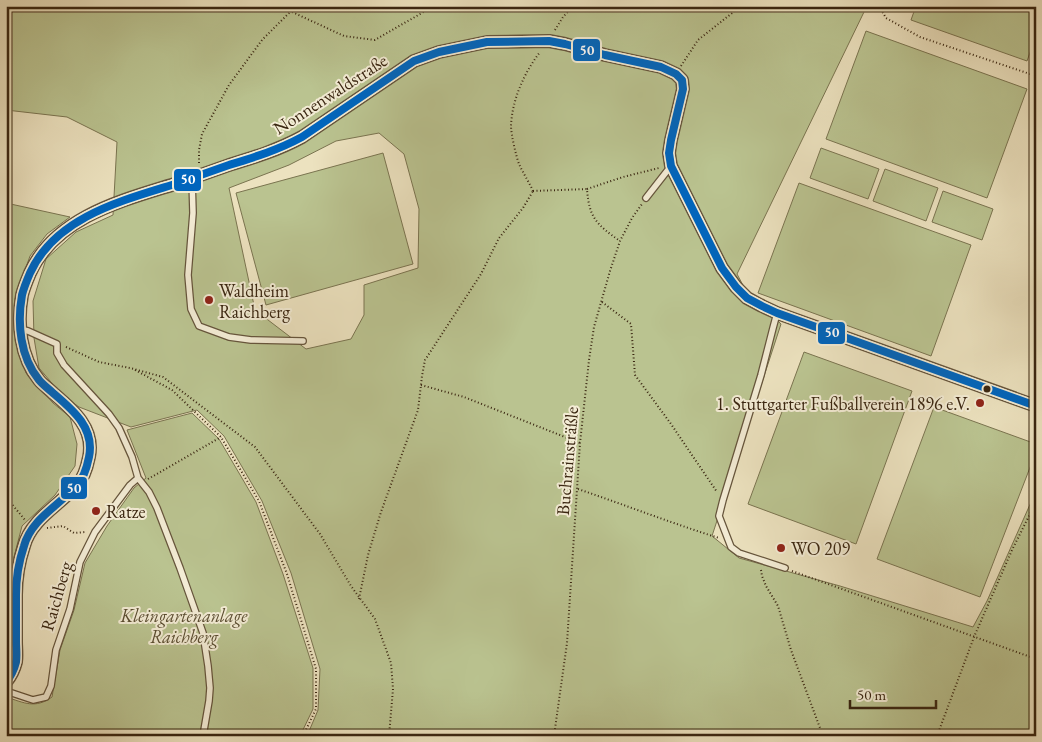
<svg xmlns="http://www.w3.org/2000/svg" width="1042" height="742" font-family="'EB Garamond',serif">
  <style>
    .green { fill: #bac390; stroke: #7a7450; fill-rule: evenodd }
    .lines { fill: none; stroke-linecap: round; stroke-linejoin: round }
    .lane-casing { stroke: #66553c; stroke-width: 8 }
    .street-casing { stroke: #66553c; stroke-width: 14 }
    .path { stroke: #3a2611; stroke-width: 2; stroke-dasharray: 1 2.5; stroke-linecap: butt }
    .lane { stroke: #f3ecd5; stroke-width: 5.5 }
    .street { stroke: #f3ecd5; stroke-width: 11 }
    .bus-1-casing { stroke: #f3ecd5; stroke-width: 11 }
    .bus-1 { stroke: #0065bd; stroke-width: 8 }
    .poi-dot { fill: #8f2418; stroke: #f3ecd5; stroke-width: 2 }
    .bus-dot { fill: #3a2611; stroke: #f3ecd5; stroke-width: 2 }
    .labels { text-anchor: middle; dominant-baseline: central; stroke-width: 4; stroke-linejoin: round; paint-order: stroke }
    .street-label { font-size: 18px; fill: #3a2611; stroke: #f3ecd5 }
    .poi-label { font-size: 18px; fill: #3a2611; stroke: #f3ecd5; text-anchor: start }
    .park-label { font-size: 18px; font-style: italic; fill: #5a4d31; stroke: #f3ecd5 }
    .line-badge { stroke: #f3ecd5; stroke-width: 2 }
    .badge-label { font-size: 14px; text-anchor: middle; font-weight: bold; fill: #fff }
  </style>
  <rect width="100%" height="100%" fill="#ece2bf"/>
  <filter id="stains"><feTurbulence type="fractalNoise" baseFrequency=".004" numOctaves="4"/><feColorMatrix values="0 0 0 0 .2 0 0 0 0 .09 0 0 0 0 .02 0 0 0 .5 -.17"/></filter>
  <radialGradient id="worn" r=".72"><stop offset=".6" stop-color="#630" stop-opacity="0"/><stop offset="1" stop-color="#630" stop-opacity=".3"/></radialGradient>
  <!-- green -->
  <path class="green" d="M6,6H863L864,12L737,274L745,289L781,324L712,536L739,558L840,586L973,627L987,601L1036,491V736H307L318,710L320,669L291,573L262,501L224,436L197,410L131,427L79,407L62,395L39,368L34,338L33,301L46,259L76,232L113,215L117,142L67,117L6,110ZM379,133L404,154L419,209L418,268L364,285V315L351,339L306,349L255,310L229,188L289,165L336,141Z
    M916,6H1036V36L1027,61L911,20Z
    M866,31L1027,89L987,198L826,139Z
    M821,148L879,169L868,199L810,178Z
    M383,153L413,264L266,305L236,193Z
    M885,169L938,188L926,221L873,201Z
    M799,183L971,245L931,356L758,293Z
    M943,191L993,209L982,240L932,222Z
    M6,203L70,217L47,234L30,256L15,299L16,337L26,373L53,403L70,417L77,444L75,466L55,495L22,526L14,557L10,592V657L6,667Z
    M804,352L912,391L856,544L748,504Z
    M934,407L1036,444V452L980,597L877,559Z
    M192,413L219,439L256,502L283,574L313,668V709L300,736H6V697C25,703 35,709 52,697L60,650L74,610L85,563L107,526L134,488L146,478L127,430Z"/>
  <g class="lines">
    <defs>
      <path id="lane" d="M192,179L193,213L188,275L191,309L199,326L229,337L251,340L303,341
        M646,198L671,166
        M777,313L773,328L761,375L723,500L719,516L731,547L739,553L785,568
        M20,329L28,331L57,344V353L64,365L109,414L119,428L132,457L138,478L149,492L157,508L180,568L203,633L208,666L210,688L209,701L203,736
        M6,691L33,700L46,697L51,686L56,650L70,609L80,562L95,532L130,485L138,478"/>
      <path id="street" d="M6,682C11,676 14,670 16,662C17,655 16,648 16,642C16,627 16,611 16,595C16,579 19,561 24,546C31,519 60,505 77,485C84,478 87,467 89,457C95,428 73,410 53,393C49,389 43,385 39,380C20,357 17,323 22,295C24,287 27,280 30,273C56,216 124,200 178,183C195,177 212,171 229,165C255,157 278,150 302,137L414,61L439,52L487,42L549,41L565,44L605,55L661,67L676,74L682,80L683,89L671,140L669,153L671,166L722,268L736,287L747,298L762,306L777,313L1036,406"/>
    </defs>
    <!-- lane casing -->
    <use href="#lane" class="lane-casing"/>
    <!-- street casing -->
    <use href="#street" class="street-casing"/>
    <!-- path -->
    <path class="path" d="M245,6L249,10L290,11L344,36L375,40L434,6
      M879,6L886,18L920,37L1036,76
      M555,30L563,17L573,6
      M681,66L698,40L741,6
      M199,163V150L202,134L229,85L262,40L296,6
      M587,189L623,177L659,168
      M533,191C529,182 523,173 519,164C516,156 511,134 511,126C512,100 524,73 540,52
      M533,191L587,189C589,218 597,225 620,241
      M602,302L631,324L635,375L671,424L717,492
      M66,347L99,362L130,368L163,377L255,447L320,534L351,586L375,619L391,663L393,689L389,736
      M135,370L172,390L221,437L259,501L287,574L316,669V709L303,736
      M421,385L464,397L580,443
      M148,479L221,437
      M578,489C625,505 671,523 719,538
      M6,497L25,520
      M47,528L63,526L74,533L85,532
      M761,570L762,576L766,586L778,606L791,650L823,736
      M792,571L1036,659
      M359,599L368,555L381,512L418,410L422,376L425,360L481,274L499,238L523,208L533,191
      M554,736L567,643L580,443L589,360L594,327L610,271L620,241L632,218L642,204
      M937,736L974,637L1012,550L1036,502"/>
    <!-- lane -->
    <use href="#lane" class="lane"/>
    <!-- street -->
    <use href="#street" class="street"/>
    <defs>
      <path id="bus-1" d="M6,682C11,676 14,670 16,662C17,655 16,648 16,642C16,627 16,611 16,595C16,579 19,561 24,546C31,519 60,505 77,485C84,478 87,467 89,457C95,428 73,410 53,393C49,389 43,385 39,380C20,357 17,323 22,295C24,287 27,280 30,273C56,216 124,200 178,183C195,177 212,171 229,165C255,157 278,150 302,137L414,61L439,52L487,42L549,41L565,44L605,55L661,67L676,74L682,80L683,89L671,140L669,153L671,166L722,268L736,287L747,298L762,306L777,313L1036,406"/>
    </defs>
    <!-- bus-1 casing -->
    <use href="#bus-1" class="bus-1-casing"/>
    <!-- bus-1 -->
    <use href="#bus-1" class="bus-1"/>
  </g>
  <!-- markers -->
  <g class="poi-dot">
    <circle cx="209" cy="300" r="5"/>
    <circle cx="980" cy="403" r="5"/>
    <circle cx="96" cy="511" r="5"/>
    <circle cx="781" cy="548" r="5"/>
  </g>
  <circle class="bus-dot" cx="987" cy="389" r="4.5"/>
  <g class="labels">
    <!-- street labels -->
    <g class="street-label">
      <text transform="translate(330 94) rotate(-33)">Nonnenwaldstraße</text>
      <text transform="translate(567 461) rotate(-85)">Buchrainsträßle</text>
      <text transform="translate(56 596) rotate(-74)">Raichberg</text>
    </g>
    <!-- poi labels -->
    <g class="poi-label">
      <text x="219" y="290">Waldheim<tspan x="219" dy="21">Raichberg</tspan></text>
      <text x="970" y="403" text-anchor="end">1. Stuttgarter Fußballverein 1896 e.V.</text>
      <text x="106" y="511">Ratze</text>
      <text x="791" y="548">WO 209</text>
    </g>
    <!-- park labels -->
    <g class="park-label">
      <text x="184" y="615">Kleingartenanlage<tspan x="184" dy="21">Raichberg</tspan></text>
    </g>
  </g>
  <g class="line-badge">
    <rect x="572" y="38" width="29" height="24" rx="5" fill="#0065bd"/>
    <rect x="173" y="168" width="29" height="24" rx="5" fill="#0065bd"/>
    <rect x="817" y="321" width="29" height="24" rx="5" fill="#0065bd"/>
    <rect x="60" y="476" width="28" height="24" rx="5" fill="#0065bd"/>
  </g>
  <g class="badge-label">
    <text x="587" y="55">50</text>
    <text x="188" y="184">50</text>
    <text x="832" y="337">50</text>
    <text x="74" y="493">50</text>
  </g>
  <!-- margin -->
  <rect width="1042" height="742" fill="none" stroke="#ece2bf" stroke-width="25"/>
  <rect x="8" y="8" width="1027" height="727" fill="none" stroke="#3a2611" stroke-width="2.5"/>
  <rect x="12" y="12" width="1017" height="717" fill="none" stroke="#3a2611"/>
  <!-- scale -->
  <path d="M850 700v8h86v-8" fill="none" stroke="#3a2611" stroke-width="2.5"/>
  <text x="857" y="700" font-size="15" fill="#3a2611" stroke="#f3ecd5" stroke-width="4" paint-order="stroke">50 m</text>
  <rect width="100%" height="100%" filter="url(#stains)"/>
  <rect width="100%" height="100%" fill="url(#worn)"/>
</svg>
